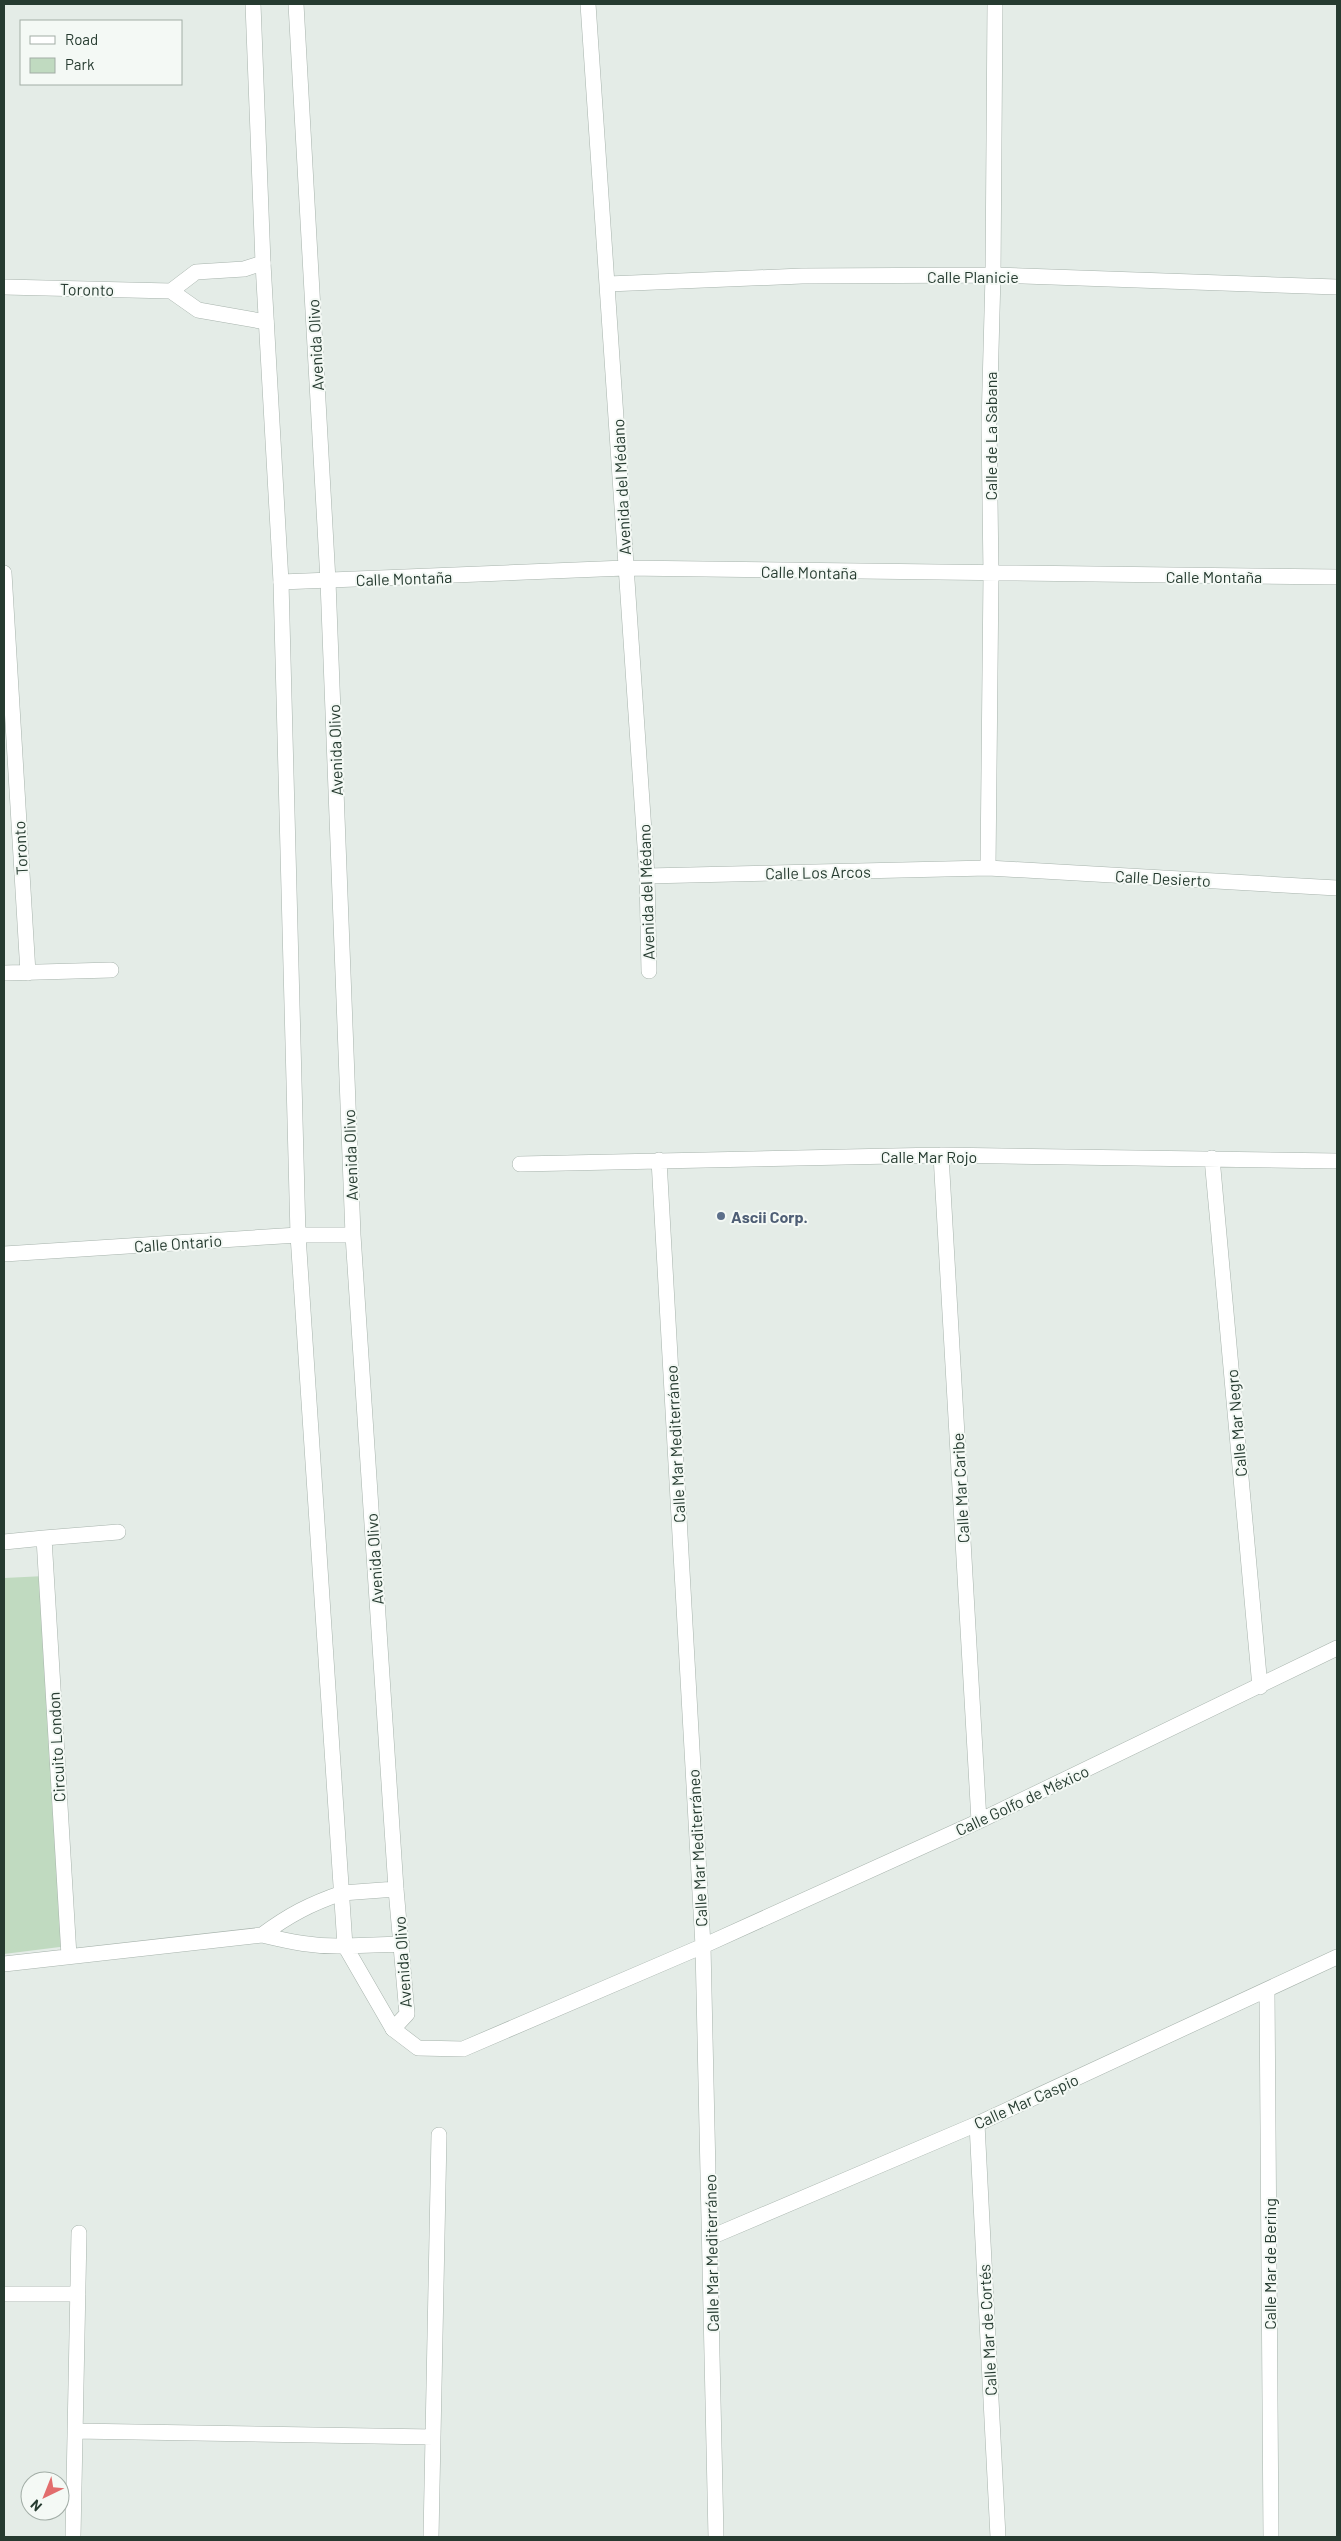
<svg xmlns="http://www.w3.org/2000/svg" width="1341" height="2541" font-family="Barlow,sans-serif">
  <style>
    .green { fill: #c0dac0 }
    .lines { fill: none; stroke-linecap: round; stroke-linejoin: round }
    .minor-casing { stroke: #a7b3ac; stroke-width: 16 }
    .tertiary-casing { stroke: #a7b3ac; stroke-width: 16 }
    .minor { stroke: #fff; stroke-width: 15 }
    .tertiary { stroke: #fff; stroke-width: 15 }
    .service-dot { fill: #5c6f8a; stroke: #f4f9f5; stroke-width: 2 }
    .labels { text-anchor: middle; dominant-baseline: central; stroke-width: 4; stroke-linejoin: round; paint-order: stroke }
    .street-label { font-size: 16px; fill: #263b30; stroke: #f4f9f5 }
    .service-label { font-size: 16px; font-weight: bold; fill: #4e5e75; stroke: #f4f9f5; text-anchor: start }
  </style>
  <rect width="100%" height="100%" fill="#e4ece7"/>
  <!-- green -->
  <path class="green" d="M45,1576L68,1946L4,1954V1578Z"/>
  <g class="lines">
    <defs>
      <path id="minor" d="M588,4L647,876L649,971
        M608,284L802,276L993,275L1337,287
        M4,287L171,291L198,310L266,322
        M171,291L196,272L244,269L263,263
        M4,573L28,973
        M281,582L625,568L1337,577
        M988,868L991,574L989,425L993,275L995,4
        M647,876L988,868L1337,888
        M4,973L111,970
        M941,1155L979,1821
        M1212,1158L1260,1687
        M659,1160L703,1946L716,2537
        M520,1164L941,1155L1337,1161
        M44,1538L118,1532
        M4,1542L44,1538L69,1956
        M262,1935C289,1915 310,1904 342,1893
        M4,1964L262,1935C291,1942 315,1947 345,1946
        M1267,1991L1271,2537
        M393,2029L418,2048L463,2049L703,1946L979,1821L1337,1648
        M977,2124L998,2537
        M711,2237L977,2124L1337,1957
        M4,2294H78
        M75,2431L433,2437
        M73,2537L79,2233
        M431,2537L439,2135"/>
      <path id="tertiary" d="M253,4L263,263L281,582L298,1235L345,1946L393,2029L407,2014L396,1889L353,1235L328,581L296,4
        M4,1254L298,1235H353
        M342,1893L396,1889
        M345,1946L402,1944"/>
    </defs>
    <!-- minor casing -->
    <use href="#minor" class="minor-casing"/>
    <!-- tertiary casing -->
    <use href="#tertiary" class="tertiary-casing"/>
    <!-- minor -->
    <use href="#minor" class="minor"/>
    <!-- tertiary -->
    <use href="#tertiary" class="tertiary"/>
  </g>
  <!-- markers -->
  <circle class="service-dot" cx="721" cy="1216" r="5"/>
  <g class="labels">
    <!-- street labels -->
    <g class="street-label">
      <text x="973" y="276">Calle Planicie</text>
      <text transform="translate(87 289) rotate(1)">Toronto</text>
      <text transform="translate(315 345) rotate(-93)">Avenida Olivo</text>
      <text transform="translate(990 436) rotate(-90)">Calle de La Sabana</text>
      <text transform="translate(621 487) rotate(-93)">Avenida del Médano</text>
      <text transform="translate(809 572) rotate(1)">Calle Montaña</text>
      <text x="1214" y="576">Calle Montaña</text>
      <text transform="translate(404 578) rotate(-2)">Calle Montaña</text>
      <text transform="translate(335 750) rotate(-92)">Avenida Olivo</text>
      <text transform="translate(20 848) rotate(-93)">Toronto</text>
      <text transform="translate(818 872) rotate(-1)">Calle Los Arcos</text>
      <text transform="translate(1163 878) rotate(3)">Calle Desierto</text>
      <text transform="translate(646 892) rotate(-92)">Avenida del Médano</text>
      <text transform="translate(350 1155) rotate(-92)">Avenida Olivo</text>
      <text x="929" y="1156">Calle Mar Rojo</text>
      <text transform="translate(178 1243) rotate(-4)">Calle Ontario</text>
      <text transform="translate(1236 1423) rotate(-95)">Calle Mar Negro</text>
      <text transform="translate(675 1444) rotate(-93)">Calle Mar Mediterráneo</text>
      <text transform="translate(960 1488) rotate(-93)">Calle Mar Caribe</text>
      <text transform="translate(374 1559) rotate(-94)">Avenida Olivo</text>
      <text transform="translate(56 1747) rotate(-93)">Circuito London</text>
      <text transform="translate(1022 1800) rotate(-25)">Calle Golfo de México</text>
      <text transform="translate(697 1848) rotate(-93)">Calle Mar Mediterráneo</text>
      <text transform="translate(402 1962) rotate(-94)">Avenida Olivo</text>
      <text transform="translate(1026 2101) rotate(-24)">Calle Mar Caspio</text>
      <text transform="translate(711 2253) rotate(-91)">Calle Mar Mediterráneo</text>
      <text transform="translate(1269 2264) rotate(-90)">Calle Mar de Bering</text>
      <text transform="translate(987 2330) rotate(-93)">Calle Mar de Cortés</text>
    </g>
    <!-- service labels -->
    <g class="service-label">
      <text x="731" y="1216">Ascii Corp.</text>
    </g>
  </g>
  <!-- border -->
  <rect width="1341" height="2541" fill="none" stroke="#263b30" stroke-width="10"/>
  <!-- legend -->
  <rect x="20" y="20" width="162" height="65" fill="#f4f9f5" stroke="#a2ada6"/>
  <rect x="30" y="36" width="25" height="8" fill="#ffffff" stroke="#a2ada6"/>
  <text x="65" y="45" font-size="15" fill="#263b30">Road</text>
  <rect x="30" y="58" width="25" height="15" fill="#c0dac0" stroke="#a2ada6"/>
  <text x="65" y="70" font-size="15" fill="#263b30">Park</text>
  <!-- north arrow -->
  <g transform="translate(45 2496) rotate(223)"><circle r="24" fill="#f4f9f5" stroke="#a2ada6"/>
  <path d="M0-4L9 19L0 12L-9 19Z" fill="#e26d6d"/>
  <text y="-8" font-size="14" font-weight="bold" text-anchor="middle" fill="#263b30">N</text>
  </g>
</svg>
